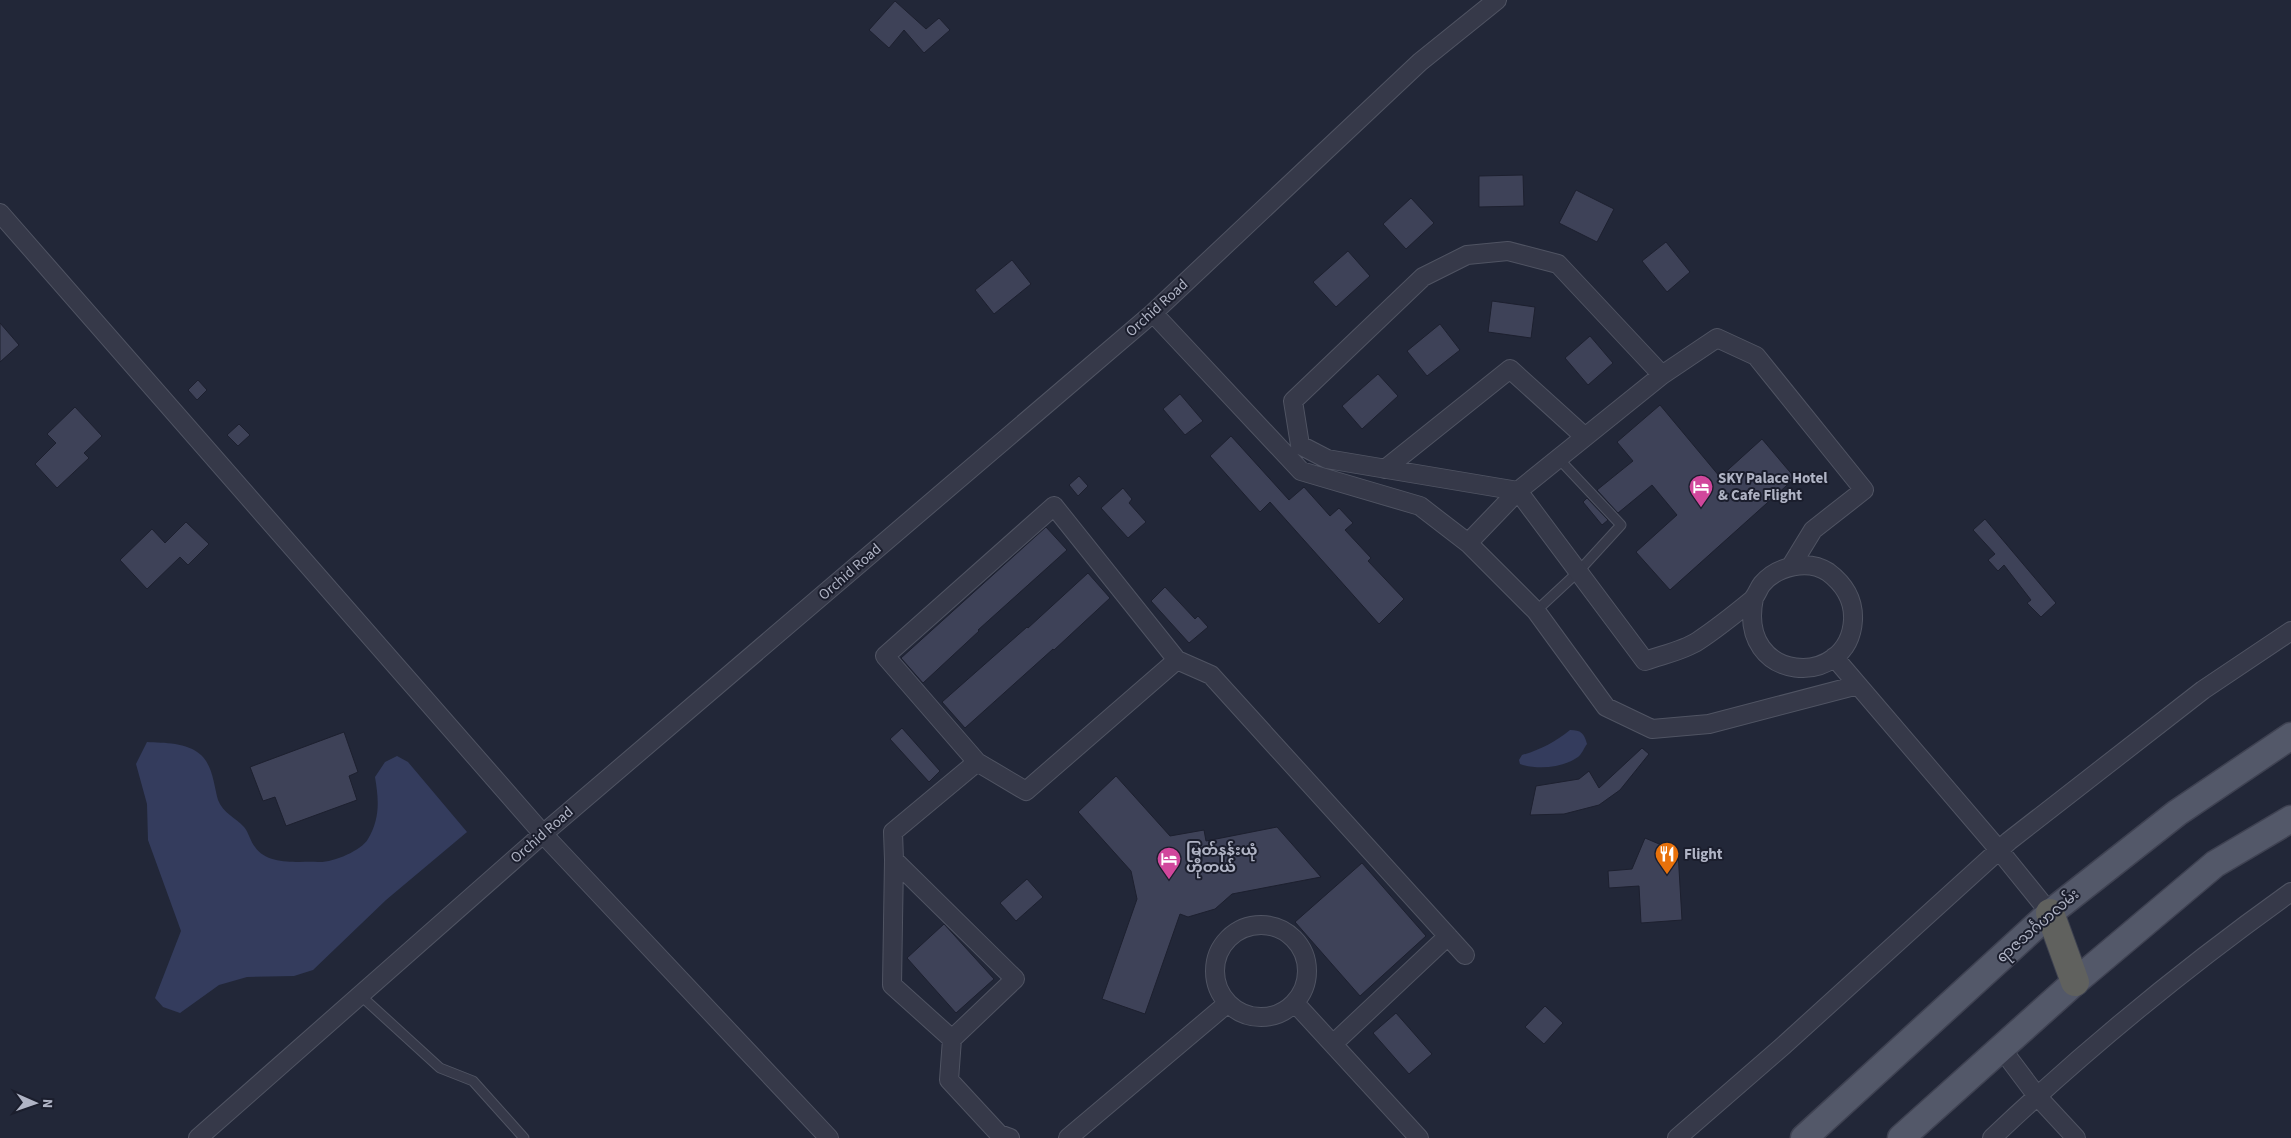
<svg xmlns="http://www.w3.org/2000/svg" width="2291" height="1138" font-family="'Source Sans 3','Noto Sans Myanmar',sans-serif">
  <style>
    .water { fill: #343c5d }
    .building { fill: #3e4258; stroke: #1d202f }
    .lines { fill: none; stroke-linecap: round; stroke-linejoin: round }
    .service-casing { stroke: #505463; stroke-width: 11 }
    .minor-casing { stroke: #505463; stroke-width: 20 }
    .primary-casing { stroke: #3f4252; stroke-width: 29 }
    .trunk-casing { stroke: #3d4150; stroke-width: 30 }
    .service { stroke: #363949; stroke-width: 9 }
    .minor { stroke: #363949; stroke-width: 18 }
    .primary { stroke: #535869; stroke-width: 26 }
    .trunk { stroke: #60615e; stroke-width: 28 }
    .labels { text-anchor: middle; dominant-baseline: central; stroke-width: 4; stroke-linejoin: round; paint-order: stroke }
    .street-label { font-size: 15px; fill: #b0b4c5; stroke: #1b1e2d }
    .poi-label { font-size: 15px; font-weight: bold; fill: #b0b4c5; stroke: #1b1e2d; text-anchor: start }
  </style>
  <rect width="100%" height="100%" fill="#222738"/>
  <!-- water -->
  <path class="water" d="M1570,730C1581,730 1584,733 1587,744C1584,748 1582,754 1578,757C1563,768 1537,770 1520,764L1519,760L1522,755C1540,750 1555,742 1570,730Z
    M147,742C164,743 187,742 201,755C213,766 214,786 218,800C223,813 236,818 244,827C249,833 250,841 255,847C268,866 298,861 318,862C332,863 361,851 368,839C380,818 379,801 375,777L385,762L397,756L408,762L467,832L386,900L313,970L294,976L247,977L219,985L180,1013L163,1007L155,998L181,931L148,840L147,804L136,764Z"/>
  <!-- building -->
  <path class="building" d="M895,1L926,29L939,18L950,30L924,53L904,30L889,48L869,30Z
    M1523,175L1524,206L1479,207V176Z
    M1576,190L1614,209L1597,242L1559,223Z
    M1411,198L1434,223L1406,249L1383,224Z
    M1666,242L1690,272L1667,292L1642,261Z
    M1348,251L1370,276L1336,307L1313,282Z
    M1012,260L1031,284L994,314L975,290Z
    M1492,301L1535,307L1531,338L1488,332Z
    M0,323L19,345L0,362Z
    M1440,324L1460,350L1427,376L1407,351Z
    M1590,336L1613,363L1588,385L1565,358Z
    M1378,374L1398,396L1362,429L1342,406Z
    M198,380L207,390L197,400L188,390Z
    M1180,394L1203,421L1185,435L1163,409Z
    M1660,405L1720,477L1762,439L1795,478L1670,590L1636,552L1677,515L1652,485L1618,513L1597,490L1633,461L1617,442Z
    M75,407L102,436L84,453L89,458L57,488L35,464L56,443L47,434Z
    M239,424L250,435L238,446L227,435Z
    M1231,436L1289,500L1304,487L1330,516L1339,508L1353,523L1345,530L1371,558L1368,561L1404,599L1379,624L1270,502L1260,512L1210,456Z
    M1079,476L1088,486L1078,496L1069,485Z
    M1123,488L1132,499L1129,503L1146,522L1128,538L1101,508Z
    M1587,498L1608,520L1602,525L1583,502Z
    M1985,519L2056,603L2041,617L2027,603L2031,600L2004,565L1998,571L1988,560L1995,554L1973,530Z
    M186,522L209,544L188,565L180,557L147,589L120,560L152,529L165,543Z
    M1046,527L1067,550L978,630L979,631L923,683L901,658Z
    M1088,573L1110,598L1054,650L1053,649L965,728L942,702L1027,627L1028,628Z
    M1165,587L1195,619L1198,616L1208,627L1189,643L1151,601Z
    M902,728L940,771L929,782L890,739Z
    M344,732L358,772L349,776L357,800L286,826L275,797L263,801L250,767Z
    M1642,748L1649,754L1620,790L1599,805L1564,814L1530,815L1536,786L1579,779L1589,771L1599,788Z
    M1116,776L1170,836L1204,830L1206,841L1277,827L1321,877L1232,894L1215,909L1188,917L1180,914L1145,1014L1102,999L1137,899L1131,871L1078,812Z
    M1645,838L1678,852L1682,920L1641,923L1639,886L1609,888L1608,871L1632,869Z
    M1362,863L1426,936L1360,996L1295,922Z
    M1027,879L1043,897L1016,921L1000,903Z
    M944,924L994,979L956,1013L907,958Z
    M1545,1006L1563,1023L1544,1044L1525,1027Z
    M1396,1013L1432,1054L1409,1074L1373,1033Z"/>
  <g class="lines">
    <defs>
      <path id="service" d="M1536,611L1578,572L1621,525L1558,458
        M360,995L440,1068L473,1081L524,1138"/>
      <path id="minor" d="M0,213L543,834L829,1138
        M1153,313L1301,471L1420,506L1468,543L1518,491
        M1385,469L1510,369L1585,437
        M1518,491L1327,459L1300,445L1293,401L1423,277L1467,255L1508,251L1558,264L1662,375
        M1468,543L1536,611L1606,707L1652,729L1709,724L1858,685
        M1754,598C1736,684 1849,690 1853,620C1854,599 1844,584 1828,572C1808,559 1777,566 1762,584C1758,589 1757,595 1752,600C1735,614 1716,629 1698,641C1683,651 1661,655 1645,661L1518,491L1662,375L1717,338L1756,356L1864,490L1813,530L1791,566
        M1834,657L1999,850L2050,913
        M977,762L1026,791L1177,660
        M894,860L892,985L952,1039
        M1215 971a46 46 0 1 1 92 0a46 46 0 1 1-92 0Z
        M1295,1003L1419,1138
        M1333,1044L1448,936
        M2001,1048L2037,1096L2076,1138
        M198,1138L543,834L1153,313L1420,62L1497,0
        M1010,1138L999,1134L949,1080L952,1039L1015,979L894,860L893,832L977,762L885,656L1054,506L1177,660L1211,675L1465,955
        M1068,1138L1228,1003
        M1677,1138L1783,1046L2009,841L2203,690L2291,631
        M1992,1138C2086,1049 2186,967 2291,892"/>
      <path id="primary" d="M1804,1138L2050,913L2177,813L2291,736
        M1901,1138L2075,982L2215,864L2291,819"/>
      <path id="trunk" d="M2050,913L2075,982"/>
    </defs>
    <!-- service casing -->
    <use href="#service" class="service-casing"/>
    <!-- minor casing -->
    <use href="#minor" class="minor-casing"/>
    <!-- primary casing -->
    <use href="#primary" class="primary-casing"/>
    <!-- trunk casing -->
    <use href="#trunk" class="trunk-casing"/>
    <!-- service -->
    <use href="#service" class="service"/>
    <!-- minor -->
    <use href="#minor" class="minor"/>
    <!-- primary -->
    <use href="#primary" class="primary"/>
    <!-- trunk -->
    <use href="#trunk" class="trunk"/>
  </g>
  <!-- icons -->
  <defs>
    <symbol id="hotel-pin" viewBox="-11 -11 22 30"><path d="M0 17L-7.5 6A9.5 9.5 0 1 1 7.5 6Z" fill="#d1479c" stroke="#1b1e2d"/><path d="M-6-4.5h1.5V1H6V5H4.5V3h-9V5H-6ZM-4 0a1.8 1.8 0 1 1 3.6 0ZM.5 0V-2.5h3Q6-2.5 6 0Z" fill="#fff"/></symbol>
    <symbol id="restaurant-pin" viewBox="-11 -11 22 30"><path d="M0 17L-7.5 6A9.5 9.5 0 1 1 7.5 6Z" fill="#e8710a" stroke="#1b1e2d"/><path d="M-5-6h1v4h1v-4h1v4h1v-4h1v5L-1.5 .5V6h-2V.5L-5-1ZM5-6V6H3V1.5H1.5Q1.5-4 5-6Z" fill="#fff"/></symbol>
  </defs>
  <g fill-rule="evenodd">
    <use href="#hotel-pin" x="1687" y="473" width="28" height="38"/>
    <use href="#restaurant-pin" x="1653" y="840" width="28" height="38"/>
    <use href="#hotel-pin" x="1155" y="845" width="28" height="38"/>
  </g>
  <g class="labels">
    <!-- street labels -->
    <g class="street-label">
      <text transform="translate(1157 308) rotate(-42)">Orchid Road</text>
      <text transform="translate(850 572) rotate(-41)">Orchid Road</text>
      <text transform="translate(542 835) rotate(-41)">Orchid Road</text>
      <text transform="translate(2038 926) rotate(-41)">ရာဇသင်္ဂဟလမ်း</text>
    </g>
    <!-- poi labels -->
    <g class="poi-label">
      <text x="1718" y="478">SKY Palace Hotel<tspan x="1718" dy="17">&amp; Cafe Flight</tspan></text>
      <text x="1186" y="850">မြတ်နန်းယုံ<tspan x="1186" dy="17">ဟိုတယ်</tspan></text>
      <text x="1684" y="854">Flight</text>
    </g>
  </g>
  <!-- north arrow -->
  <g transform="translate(35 1103) rotate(92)" stroke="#1b1e2d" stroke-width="4" paint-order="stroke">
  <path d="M0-4L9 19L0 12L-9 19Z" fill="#b0b4c5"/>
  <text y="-8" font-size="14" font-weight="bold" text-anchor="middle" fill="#b0b4c5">N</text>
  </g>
</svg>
